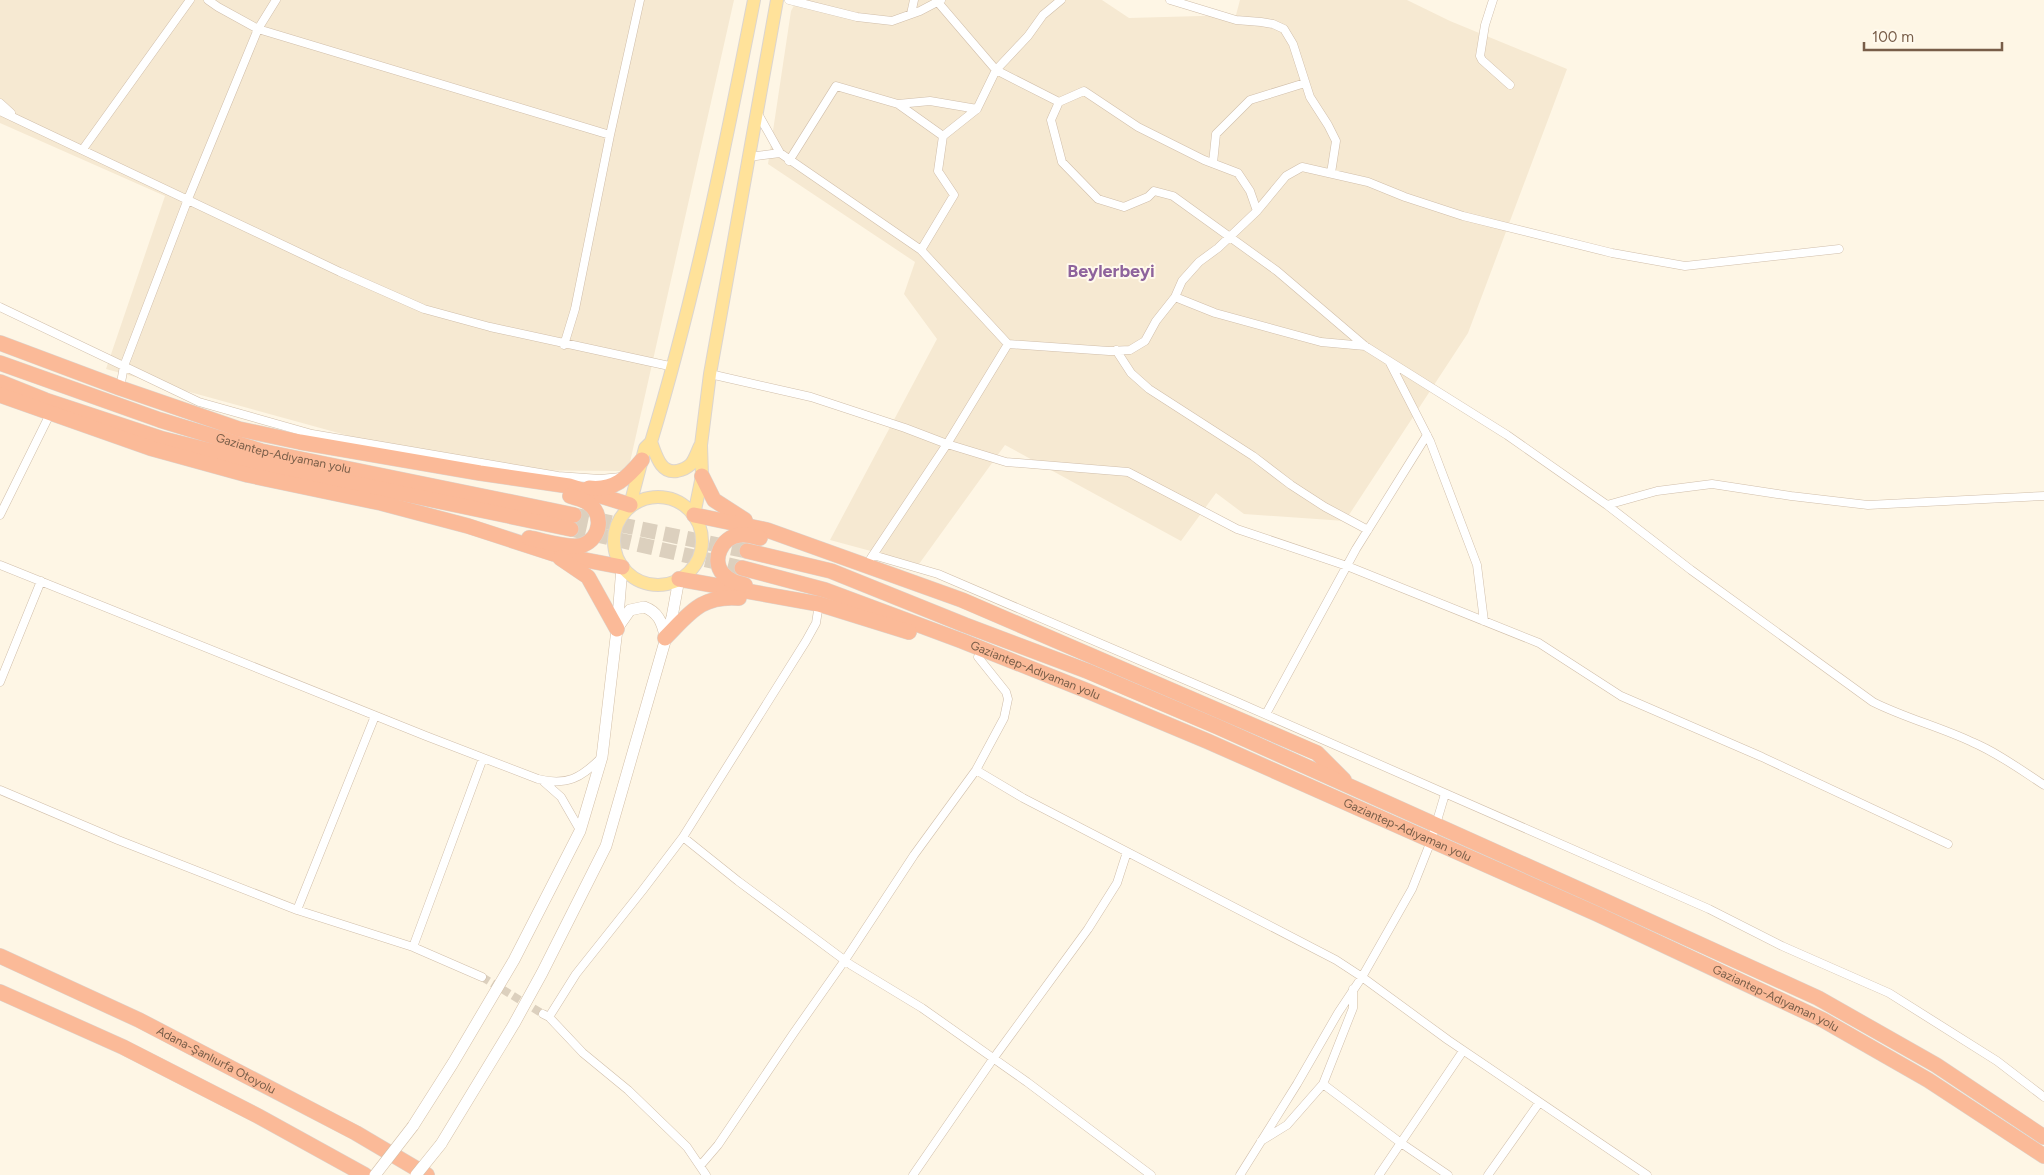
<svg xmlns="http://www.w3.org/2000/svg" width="2044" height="1175" font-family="Figtree,sans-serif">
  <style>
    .residential { fill: #f6e9d2 }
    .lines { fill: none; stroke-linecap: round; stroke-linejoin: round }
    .street-tunnel { stroke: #dcd0be; stroke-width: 8; stroke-dasharray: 8 4; stroke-linecap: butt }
    .highway-tunnel { stroke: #dcd0be; stroke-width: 15; stroke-dasharray: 15 8; stroke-linecap: butt }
    .street-casing { stroke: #d0beaa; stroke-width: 9 }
    .secondary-casing { stroke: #d3bfa7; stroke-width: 12 }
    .primary-casing { stroke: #dcd5cf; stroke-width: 14 }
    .highway-casing { stroke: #dcd5cf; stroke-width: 16 }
    .street { stroke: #fff; stroke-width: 8 }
    .secondary { stroke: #fff; stroke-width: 11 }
    .primary { stroke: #ffe29a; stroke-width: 12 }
    .highway { stroke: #fbba98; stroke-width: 15 }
    .secondary-bridge-casing { stroke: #d3bfa7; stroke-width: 12; stroke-linecap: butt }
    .secondary-bridge { stroke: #fff; stroke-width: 11 }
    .labels { text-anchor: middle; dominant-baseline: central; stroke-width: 4; stroke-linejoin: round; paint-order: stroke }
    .street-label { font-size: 12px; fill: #785d48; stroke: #fff9ec }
    .district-label { font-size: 18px; font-weight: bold; fill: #8e639c; stroke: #fff9ec }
  </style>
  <rect width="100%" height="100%" fill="#fef6e5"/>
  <!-- residential -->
  <path class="residential" d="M0,0H734L628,471L473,470L106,369L165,196L0,123Z
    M797,0H1102L1129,18L1236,15L1240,0H1407L1450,21L1567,69L1468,333L1345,521L1244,514L1216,493L1181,541L1005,445L919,564L830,540L937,339L904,294L915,262L768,164L791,11Z"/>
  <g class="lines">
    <!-- street-tunnel -->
    <path class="street-tunnel" d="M482,977L543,1014"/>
    <!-- highway-tunnel -->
    <path class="highway-tunnel" d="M574,515L747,551
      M571,529L742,568"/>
    <defs>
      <path id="street" d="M208,0L218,7L258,29L610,135
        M789,0L857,17L892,21L920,11L941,0
        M936,0L996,70L1059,102L1084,91L1138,127L1204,160L1238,173L1250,191L1257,211
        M1170,0L1236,20L1261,22L1273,24L1284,29L1293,44L1310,97L1328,125L1336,141L1331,173
        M1493,0L1485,25L1480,56L1482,60L1510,85
        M911,14L914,0
        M1059,102L1051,120L1062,162L1098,199L1124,207L1148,197L1154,191L1173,196L1277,271L1365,346L1507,435L1607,505L1691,570L1873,702C1905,718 1940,727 1972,742C1998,753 2021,770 2044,785
        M0,103L11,113
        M898,104L930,101L977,109
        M0,111L340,272L424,309L490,327L674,367
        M757,112L780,153L921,250L1008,344L1109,351L1130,350L1145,341L1156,321L1175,297L1182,281L1199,262L1218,248L1257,211L1286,176L1302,167L1368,182L1405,197L1463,216L1612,253L1685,266L1839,249
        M943,136L977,109L996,70L1028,36L1043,15L1061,0
        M83,149L190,0
        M749,157L780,153
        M789,161L836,86L898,104L943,136L938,171L954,195L921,250
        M1213,163L1216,134L1250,100L1305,83
        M1175,297L1215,313L1321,342L1365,346
        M0,307L199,402L312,434L558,476L600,479L621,477
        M564,345L575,309L610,135L640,0
        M1116,350L1131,373L1149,389L1253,456L1291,485L1325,507L1368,530
        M1390,363L1430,441L1477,565L1484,621
        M710,374L811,397L905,428L947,444L1006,462L1128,472L1237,529L1347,566L1539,643L1621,696L1762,757L1948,844
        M120,388L124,366L188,199L258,29L276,0
        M1607,505L1657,491L1712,484L1791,496L1868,505L2044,496
        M0,515L50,414
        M873,555L938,574L1237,702L1709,909L1782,946L1889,993L1997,1061L2044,1097
        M871,558L947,444L1008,344
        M0,565L426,736L538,779C567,786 581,778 601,758
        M0,682L41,581
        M1266,714L1356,549L1427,435
        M976,770L1023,798L1336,960L1362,977L1448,1040L1647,1175
        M544,782L561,797L580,830
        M0,790L118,840L297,910L413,947L482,977
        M683,837L738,881L851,965L922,1008L1027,1082L1151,1175
        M297,910L375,716
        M413,947L483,758
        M543,1014L549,1017L583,1053L628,1090L687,1147L706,1175
        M549,1017L576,974L642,891L683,837L806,641L816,623L819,604
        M1323,1084L1401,1143L1448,1175
        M1261,1141L1287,1125L1323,1084L1353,1008V989
        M700,1166L718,1145L793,1034L845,960L914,855L976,770L1004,718L1008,699L1006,692L978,657
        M913,1175L993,1059L1088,929L1117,883L1127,852
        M1240,1175L1297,1084L1338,1013L1362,977L1412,889L1431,841L1445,794
        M1379,1175L1463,1051
        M1488,1175L1539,1103"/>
      <path id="secondary" d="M618,627L630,610L644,607C658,612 662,622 665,636
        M413,1126L453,1063L514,960L580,831L602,757L617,629L622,567
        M441,1144L514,1024L542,973L606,846L672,617L679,579"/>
      <path id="primary" d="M651,442C656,454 660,474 677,471C682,470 687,468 691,464C695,459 697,452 700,446
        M614 541a44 44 0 1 1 88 0a44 44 0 1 1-88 0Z
        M630,505L645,448L651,442C695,297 725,148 754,0
        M694,515L702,476L701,445L710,374L777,0"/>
      <g id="highway">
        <path d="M0,343L120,388L239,429L300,442L480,473L569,486L630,505"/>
        <path id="s1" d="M0,363L160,420L261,451L574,515"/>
        <path d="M0,382L45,400L163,439L267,465L571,529"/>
        <path d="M0,395L150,448L248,475L381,503L468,526L554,554L622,567"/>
        <path d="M702,476L714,500L745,520"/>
        <path d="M589,488C614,491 627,478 642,460"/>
        <path d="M694,515L767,530L962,600L1317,753L1344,780"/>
        <path d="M529,538C542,540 571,550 583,545C601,538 604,514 588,503C583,499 576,498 570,496"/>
        <path d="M747,551L831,571L965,625L1087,671L1218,727L1603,900L1818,998L1936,1065L2044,1137"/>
        <path d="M560,558L588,577L617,629"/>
        <path id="s2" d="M742,568L825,590L962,641L1085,690L1207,741L1597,914L1823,1020L1928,1080L2044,1156"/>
        <path d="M679,579L819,604L909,632"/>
        <path d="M745,585C737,583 729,581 723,574C711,560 721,537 740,535C746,534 753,536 760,538"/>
        <path d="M665,638C690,613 701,595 739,598"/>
        <path id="s3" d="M0,956L139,1020L356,1133L427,1175"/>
        <path d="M0,992L123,1047L258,1116L365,1175"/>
      </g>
    </defs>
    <!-- street casing -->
    <use href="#street" class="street-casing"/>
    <!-- secondary casing -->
    <use href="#secondary" class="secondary-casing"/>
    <!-- primary casing -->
    <use href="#primary" class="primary-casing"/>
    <!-- highway casing -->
    <use href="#highway" class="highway-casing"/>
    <!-- street -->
    <use href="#street" class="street"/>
    <!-- secondary -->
    <use href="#secondary" class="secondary"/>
    <!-- primary -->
    <use href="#primary" class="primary"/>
    <!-- highway -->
    <use href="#highway" class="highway"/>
    <defs>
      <path id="secondary-bridge" d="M375,1175L413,1126
        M416,1175L441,1144"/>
    </defs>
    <!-- secondary-bridge casing -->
    <use href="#secondary-bridge" class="secondary-bridge-casing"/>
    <!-- secondary-bridge -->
    <use href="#secondary-bridge" class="secondary-bridge"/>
  </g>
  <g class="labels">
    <!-- street labels -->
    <g class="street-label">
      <text stroke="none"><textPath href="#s1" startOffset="298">Gaziantep-Adıyaman yolu</textPath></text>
      <text stroke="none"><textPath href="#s2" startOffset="311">Gaziantep-Adıyaman yolu</textPath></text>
      <text stroke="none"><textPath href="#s2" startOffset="716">Gaziantep-Adıyaman yolu</textPath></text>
      <text stroke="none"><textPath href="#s2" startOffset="1121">Gaziantep-Adıyaman yolu</textPath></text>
      <text stroke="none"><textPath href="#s3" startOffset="240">Adana-Şanlıurfa Otoyolu</textPath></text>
    </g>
    <!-- district labels -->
    <g class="district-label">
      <text x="1111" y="271">Beylerbeyi</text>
    </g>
  </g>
  <!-- scale -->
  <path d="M1864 42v8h138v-8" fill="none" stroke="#785d48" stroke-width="2.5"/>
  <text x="1872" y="42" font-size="15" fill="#785d48" stroke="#fff9ec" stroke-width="4" paint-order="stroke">100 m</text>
</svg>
